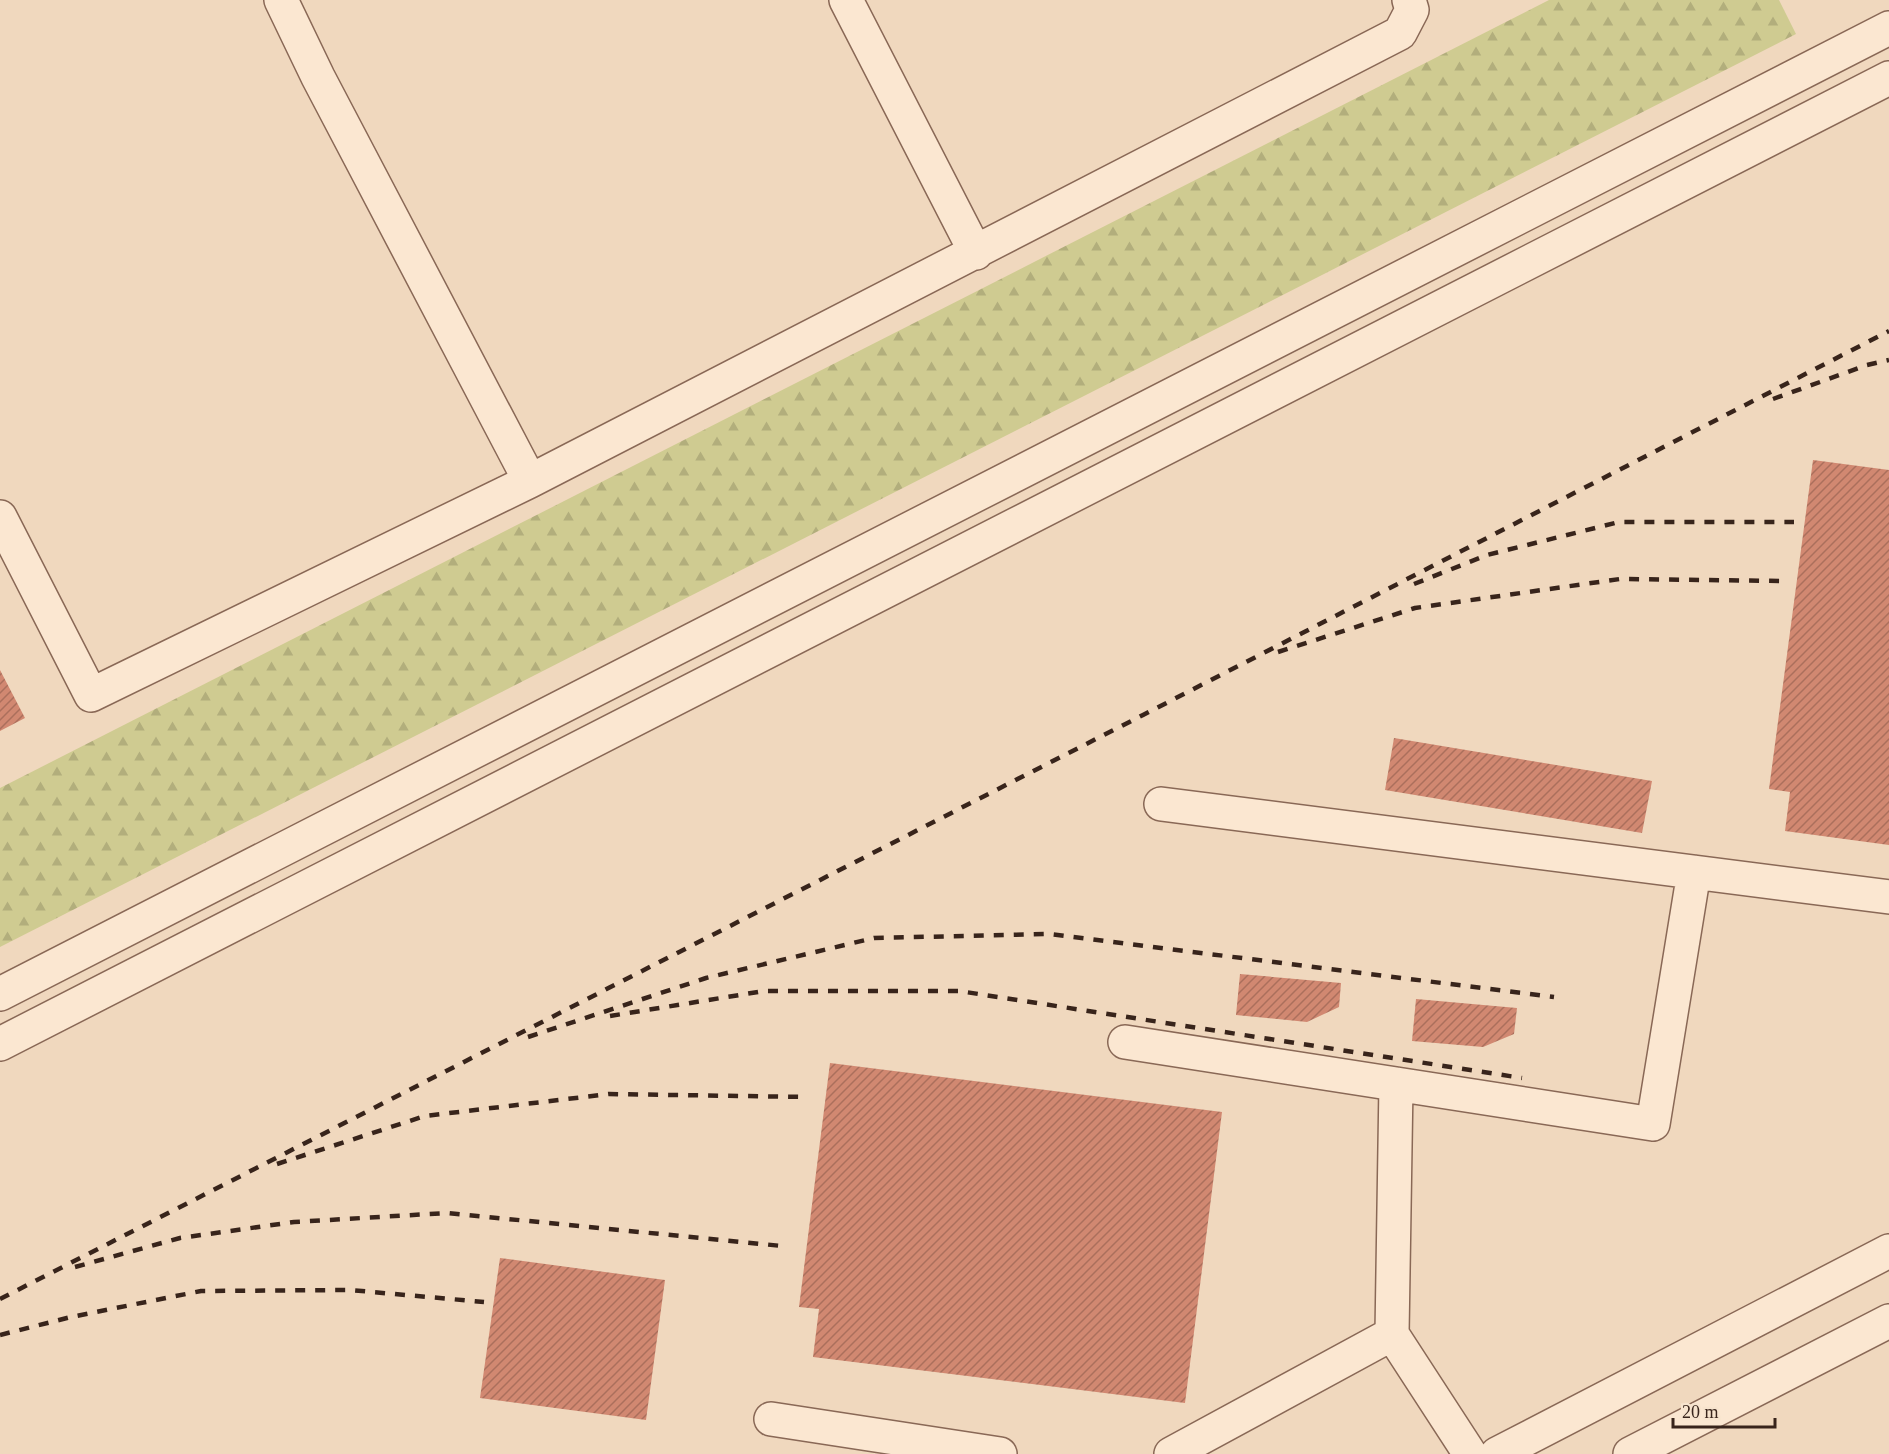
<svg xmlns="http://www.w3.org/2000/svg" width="1889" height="1454" font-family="Georgia,serif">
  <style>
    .forest { fill: url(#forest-firs) }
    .building { fill: url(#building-hatch) }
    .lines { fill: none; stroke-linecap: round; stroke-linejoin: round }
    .minor-casing { stroke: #896856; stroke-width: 36 }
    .minor { stroke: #fbe7d1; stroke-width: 33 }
    .rail { stroke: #38241b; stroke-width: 4.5; stroke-dasharray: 10 10; stroke-linecap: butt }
  </style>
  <defs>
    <pattern id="forest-firs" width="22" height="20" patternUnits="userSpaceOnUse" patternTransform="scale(1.5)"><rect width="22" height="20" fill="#cfcb91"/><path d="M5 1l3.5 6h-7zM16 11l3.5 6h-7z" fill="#b2ae7c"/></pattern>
    <pattern id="building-hatch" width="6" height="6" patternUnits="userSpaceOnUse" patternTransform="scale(1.5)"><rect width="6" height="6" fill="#d18871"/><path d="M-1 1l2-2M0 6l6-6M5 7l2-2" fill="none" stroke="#ab6f5c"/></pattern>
  </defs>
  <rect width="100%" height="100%" fill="#f0d8be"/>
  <!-- forest -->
  <path class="forest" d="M1549,0H1779L1796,34L0,947V788Z"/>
  <!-- building -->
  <path class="building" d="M1813,460L1889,470V845L1785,831L1790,792L1769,789Z
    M0,670L25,718L0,731Z
    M1394,738L1652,781L1642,833L1385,790Z
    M1240,974L1341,983L1339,1007L1307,1022L1236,1015Z
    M1416,999L1517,1008L1514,1034L1483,1047L1412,1041Z
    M830,1063L1222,1112L1185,1403L813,1357L819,1309L799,1307Z
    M500,1258L665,1280L646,1420L480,1398Z"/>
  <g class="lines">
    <defs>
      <path id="minor" d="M281,0L318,77L530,481
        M846,0L976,253
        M0,517L91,695L530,481L1400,33L1412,10L1409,0
        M1161,804L1889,897
        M0,994L1889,28
        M1125,1042L1653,1124L1694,872
        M0,1044L1889,78
        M1392,1334L1396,1084
        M771,1419L1000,1454
        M1171,1454L1392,1334L1470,1454
        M1497,1454L1889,1251
        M1630,1454L1889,1321"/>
    </defs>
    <!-- minor casing -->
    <use href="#minor" class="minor-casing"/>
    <!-- minor -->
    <use href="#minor" class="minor"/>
    <!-- rail -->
    <path class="rail" d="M1773,399L1867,365L1889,360
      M1414,584L1487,555L1619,522H1794
      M1278,652L1415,608L1620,579L1782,581
      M610,1016L764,991H959L1522,1078
      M528,1037L706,978L874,938L1049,934L1554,997
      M277,1164L425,1116L609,1094L808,1097
      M75,1267L180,1238L294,1222L447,1213L782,1246
      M0,1299L1143,715L1889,331
      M0,1335L71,1317L201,1291L350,1290L484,1302"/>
  </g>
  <!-- scale -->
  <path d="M1673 1418v9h102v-9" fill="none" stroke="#38241b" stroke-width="3"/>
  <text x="1682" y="1418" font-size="18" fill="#38241b" stroke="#f7e4ce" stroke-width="4.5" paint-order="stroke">20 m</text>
</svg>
